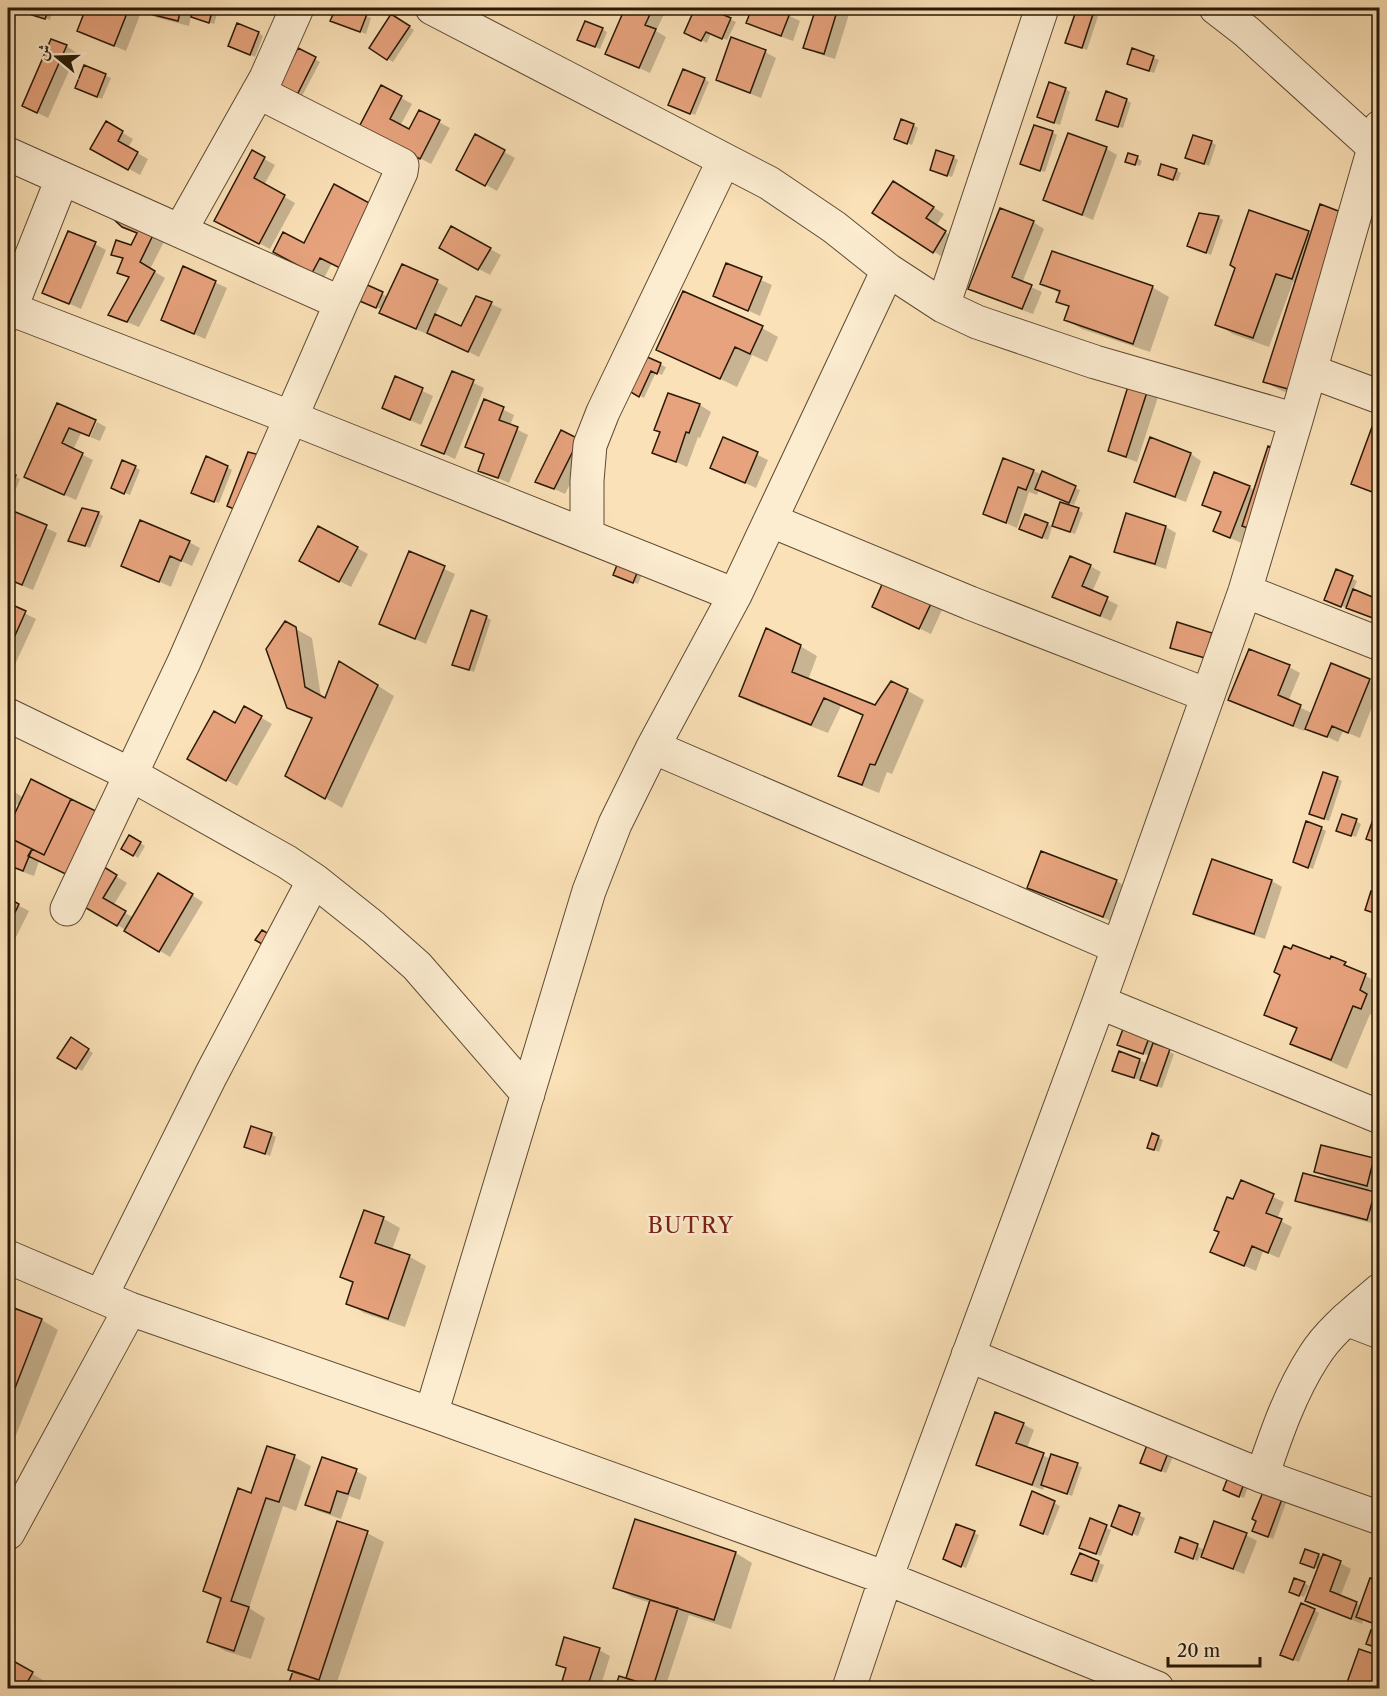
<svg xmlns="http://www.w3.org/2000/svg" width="1387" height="1696" font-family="'Libre Caslon Text',Amiri,serif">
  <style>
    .shadow { fill: #0003 }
    .building { fill: #e7a37d; stroke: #291907; stroke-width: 1.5 }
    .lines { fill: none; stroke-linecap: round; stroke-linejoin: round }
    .minor-casing { stroke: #5e4b33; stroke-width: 35 }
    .minor { stroke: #fcecd0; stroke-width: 33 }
    .labels { text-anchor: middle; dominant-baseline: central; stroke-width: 5; stroke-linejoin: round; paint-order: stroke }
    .quarter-label { font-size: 22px; letter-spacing: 1.5px; fill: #7a1f14; stroke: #fcecd0 }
  </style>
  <rect width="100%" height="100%" fill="#fbe1b7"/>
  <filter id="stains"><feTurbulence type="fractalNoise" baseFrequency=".00333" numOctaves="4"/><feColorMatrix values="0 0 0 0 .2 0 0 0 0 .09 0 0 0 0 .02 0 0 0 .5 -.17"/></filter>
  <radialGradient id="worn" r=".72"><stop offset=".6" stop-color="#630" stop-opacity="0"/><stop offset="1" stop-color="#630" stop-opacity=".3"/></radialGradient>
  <!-- shadow -->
  <path class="shadow" d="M36,8H54L50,20L34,14Z
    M87,8H219L214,24L191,16L189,26L155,17L142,10L126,51L78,31Z
    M337,8H346L371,18L366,34L332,20Z
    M627,8H667L656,31L666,37L650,73L607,53Z
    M697,8H703L736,22L727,40L711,33L707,43L686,33Z
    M754,8H781L779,11L800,21L793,41L759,29L748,23Z
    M817,8H851L835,59L816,53L805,47Z
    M1079,8H1096L1100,10L1087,50L1067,42Z
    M392,16L414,30L393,62L371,48Z
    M602,29L607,32L600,49L584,42Z
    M259,33L263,36L255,57L235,48Z
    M66,46L77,53L48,118L24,106Z
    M299,50L320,62L302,96L281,85Z
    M1133,50L1159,60L1154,73L1134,66Z
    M765,52L776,58L761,98L728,85L717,79Z
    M85,67L111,78L102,99L81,90Z
    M704,79L709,82L695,115L675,107Z
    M382,87L412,104L400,126L410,131L420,112L450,128L431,164L372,133Z
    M1066,89L1070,92L1060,125L1038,117Z
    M1127,100L1131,103L1123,128L1103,122Z
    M106,123L133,139L128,148L148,159L140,175L92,148Z
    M913,125L918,128L912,145L901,141Z
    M1052,132L1057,135L1045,172L1022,164Z
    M1069,135L1107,149L1117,155L1093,220L1044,199Z
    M476,136L515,158L497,191L458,169Z
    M1211,142L1216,145L1209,166L1192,160Z
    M252,152L275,165L264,185L295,203L270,249L227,226Z
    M953,157L958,160L952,177L937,172Z
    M1137,158L1142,161L1140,166L1132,164Z
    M1176,170L1181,173L1178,181L1165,177Z
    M904,189L944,214L936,226L956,239L944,258L933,251Z
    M1218,217L1223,220L1211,255L1194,248Z
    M1033,222L1044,229L1022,283L1042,292L1033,314L981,295L970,288Z
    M123,226L167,236L150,269L165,278L139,327L110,315L130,279L119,272L124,260L112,254L132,246L138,234Z
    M452,228L501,255L490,275L441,248Z
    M1308,232L1312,235L1305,398L1282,391L1265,382L1297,283L1293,282L1269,347L1233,334L1217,324Z
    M95,244L106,250L81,309L44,292Z
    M304,245L332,263L324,278L286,258Z
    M727,265L772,285L760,316L715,295Z
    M184,268L227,288L205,339L162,319Z
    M437,282L448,288L435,316L462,328L477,298L502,309L479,357L428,332L427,334L392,319L381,313L383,310L360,300L382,294L388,297Z
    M1042,283L1152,287L1169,297L1150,352L1082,329L1066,320L1070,308L1058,301L1061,294Z
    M762,328L778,337L767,362L752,355L737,387L658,349Z
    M646,358L666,367L662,375L656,372L644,398L631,391Z
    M453,373L484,388L455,459L423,444Z
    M395,378L433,396L421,425L383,408Z
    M1130,385L1158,397L1137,462L1120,456L1110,450Z
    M669,395L700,405L711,412L700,438L698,437L687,467L654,452L661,433Z
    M485,401L514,415L510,426L528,435L509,483L480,470L485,455L467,446Z
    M58,405L94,420L87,436L81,433L73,450L93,460L76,500L37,483Z
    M97,422L106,427L100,441L90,437Z
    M562,432L589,447L565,494L537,481Z
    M724,439L768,460L756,488L723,473Z
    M1151,439L1191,454L1201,461L1186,502L1146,487L1136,481Z
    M135,467L140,470L130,495L117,490Z
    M227,467L232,470L219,503L198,496Z
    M1033,471L1080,490L1074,505L1039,490L1037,495L1029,492L1017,528L985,514Z
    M8,473L20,479L15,491L8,488Z
    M1249,487L1255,490L1247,527L1241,543L1215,531L1222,513L1204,504Z
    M1078,510L1083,513L1075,534L1058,528Z
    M14,513L57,533L33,590L8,580V529Z
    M98,513L103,516L90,548L70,540Z
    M1048,524L1052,527L1048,540L1026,532Z
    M1166,527L1176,533L1166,569L1126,557L1116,551Z
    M189,542L200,548L192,566L181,561L171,587L123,565Z
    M357,548L368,554L351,587L312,567Z
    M410,553L455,574L426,644L381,624Z
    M1090,566L1101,572L1092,592L1118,605L1111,621L1054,596Z
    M645,567L638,584L619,577Z
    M1337,571L1357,581L1353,591L1380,601V620L1330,602Z
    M946,601L931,634L885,612Z
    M8,605L36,619L12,671L8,669Z
    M486,617L491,620L474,672L459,667Z
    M285,623L312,638L321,697L326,700L356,672L394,696L342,808L287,775L313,720L288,707Z
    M1178,624L1217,637L1210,660L1171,648Z
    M800,646L817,656L808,680L876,707L892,682L924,700L892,774L887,772L879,793L857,784L840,775L864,716L841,706L828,733L757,705L740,696Z
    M1289,667L1300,673L1288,702L1312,713L1369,680L1380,686L1360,738L1343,731L1338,742L1306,727L1304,731L1241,706L1230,700Z
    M245,708L272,724L237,786L189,758L235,725Z
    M1337,778L1342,781L1329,821L1310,814Z
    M8,788L24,798L104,816L39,861L34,876L10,867L8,873V831L20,806L17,804L8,823Z
    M1356,821L1361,824L1356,837L1343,833Z
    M1321,828L1326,831L1313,869L1299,864Z
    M130,837L145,846L138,858L123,848Z
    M1042,853L1117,881L1127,888L1114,922L1040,894L1029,888Z
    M104,869L127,883L113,906L134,918L159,875L203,902L170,957L83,904Z
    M1272,881L1282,887L1265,939L1206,920L1195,913Z
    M8,900L29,911L11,947L8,945Z
    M1291,951L1331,961L1332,958L1345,964L1380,984V991L1376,1000L1380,1002V1014L1378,1017L1370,1014L1347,1069L1309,1052L1292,1043L1298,1030L1266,1014Z
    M71,1039L93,1053L82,1071L60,1058Z
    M1148,1039L1153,1042L1152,1045L1174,1054L1162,1088L1139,1078V1080L1119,1073L1140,1060L1147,1064L1150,1056L1124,1047Z
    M271,1134L276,1137L270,1156L251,1149Z
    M1158,1137L1163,1140L1159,1152L1148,1147Z
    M1373,1159L1380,1163V1184L1378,1191L1368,1189L1380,1196L1378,1225L1308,1206L1297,1200L1333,1181L1316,1171Z
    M1241,1182L1284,1202L1277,1219L1292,1227L1279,1258L1263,1251L1256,1271L1212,1251Z
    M365,1212L384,1219L400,1228L392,1250L410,1257L426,1266L405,1327L364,1313L348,1303L354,1284L342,1277Z
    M15,1309L42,1320L58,1330L8,1455V1328Z
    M1023,1424L1034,1430L1027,1448L1051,1459L1082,1467L1072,1496L1045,1485L1043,1490L989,1470L978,1464Z
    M1150,1442L1175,1452L1166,1473L1147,1465Z
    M1183,1455L1199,1462L1196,1468L1181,1461Z
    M294,1457L311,1466L296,1511L283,1506L249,1608L265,1618L251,1659L225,1651L208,1641L222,1601L204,1591L252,1495Z
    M323,1459L356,1471L367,1477L360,1500L349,1496L341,1519L318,1511L307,1504Z
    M1250,1482L1244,1498L1230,1492Z
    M1033,1493L1060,1506L1048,1536L1027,1527Z
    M1281,1500L1286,1503L1273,1539L1259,1533Z
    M1120,1507L1145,1518L1138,1536L1118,1528Z
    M1091,1520L1111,1530L1101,1556L1085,1550Z
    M367,1533L384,1542L335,1688L323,1684L321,1688H288Z
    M974,1533L979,1535L966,1568L950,1561Z
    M1246,1535L1257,1541L1244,1574L1214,1562L1200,1555L1198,1561L1181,1554V1539L1205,1550Z
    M1306,1551L1340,1563L1351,1569L1340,1597L1362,1606L1380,1583V1627L1363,1620L1362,1624L1318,1606L1307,1600L1319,1569L1306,1565Z
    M736,1553L752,1563L731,1629L689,1615L665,1688H654L643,1685L641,1688H617L620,1677L627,1680L651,1603L632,1597L615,1587Z
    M1080,1555L1104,1565L1097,1583L1078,1576Z
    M1304,1583L1309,1586L1304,1597L1296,1594Z
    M1314,1610L1319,1613L1299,1662L1286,1657Z
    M599,1650L610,1656L600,1688H561L567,1669L558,1664Z
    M8,1660L43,1680L38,1688H8Z"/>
  <!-- building -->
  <path class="building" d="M35,8H49L45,19L32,15Z
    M86,8H129L114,46L77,31Z
    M143,8H181L178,21L142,12Z
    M194,8H213L209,23L191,17Z
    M336,8H350L367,14L360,32L330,21Z
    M625,8H653L645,25L656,29L639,68L605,54Z
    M695,8H707L731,18L722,39L706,32L701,41L684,33Z
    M752,8H774L790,13L781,36L746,23Z
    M816,8H838L824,54L803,48Z
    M1077,8H1095L1082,48L1065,43Z
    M391,14L410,26L387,60L369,48Z
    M585,21L603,28L595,47L577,40Z
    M237,23L259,32L250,55L228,46Z
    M731,37L766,50L750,93L716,80Z
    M51,39L67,45L37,113L22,106Z
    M298,48L316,57L297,95L279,85Z
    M1132,48L1154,56L1149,71L1127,64Z
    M84,65L106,74L97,97L75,88Z
    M683,69L705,78L690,114L668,105Z
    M1049,82L1066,88L1054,123L1037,117Z
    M381,85L402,96L390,119L409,129L419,110L440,120L420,159L359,127Z
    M1106,91L1127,99L1118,127L1096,120Z
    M901,119L914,124L907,144L894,139Z
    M106,121L123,131L118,141L138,152L128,170L90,149Z
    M1034,125L1053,131L1040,171L1020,164Z
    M1068,133L1107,147L1082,215L1043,200Z
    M475,134L505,150L485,186L456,170Z
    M1193,135L1212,141L1204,164L1185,158Z
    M252,150L265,157L254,178L285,195L259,244L214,221Z
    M936,150L954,156L947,176L930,170Z
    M1128,153L1138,156L1135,165L1125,162Z
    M1161,164L1177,169L1173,180L1158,175Z
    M893,181L934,207L926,218L946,231L933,253L872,213Z
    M334,184L373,205L340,268L320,258L312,273L273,252L283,232L304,243Z
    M1320,204L1341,212L1288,389L1263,382Z
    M1000,208L1034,221L1012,277L1032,285L1022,309L968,289Z
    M1249,210L1309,231L1292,279L1276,274L1253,338L1215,325L1235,268L1230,265Z
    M1199,213L1219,216L1206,253L1187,246Z
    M108,214L155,231L140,262L155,271L127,322L108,315L129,277L117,273L123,258L111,255L116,240L131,245L137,233L122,227Z
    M451,226L491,248L478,270L439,248Z
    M68,231L96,242L69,304L42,293Z
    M1052,251L1153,286L1133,344L1064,320L1069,306L1056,302L1060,291L1040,284Z
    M726,263L762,277L748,311L713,296Z
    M402,264L438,280L416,329L379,313Z
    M183,266L216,281L194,334L161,320Z
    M363,283L383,292L376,308L355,299Z
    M683,291L763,326L750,354L735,347L720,379L656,350Z
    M476,296L492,302L468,352L427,333L435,314L461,326Z
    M645,356L661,363L657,374L651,371L639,397L629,391Z
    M452,371L474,380L444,454L421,445Z
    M395,376L423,388L410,420L382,408Z
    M1129,383L1148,389L1126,457L1108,451Z
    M668,393L700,404L689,433L686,432L676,462L652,453L660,432L654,430Z
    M484,399L504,407L499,420L518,427L498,478L478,471L484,454L465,447Z
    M57,403L96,420L89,436L69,428L62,443L83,453L64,495L24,477Z
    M1372,427L1380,430V495L1351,484Z
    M561,430L579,439L554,489L535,482Z
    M723,437L758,452L745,483L710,468Z
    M1150,437L1191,453L1175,497L1134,482Z
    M1268,446L1283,452L1257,531L1242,526Z
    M248,452L264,456L241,512L227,506Z
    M206,456L228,466L214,502L191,493Z
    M1003,458L1034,470L1026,490L1018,487L1006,523L983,514Z
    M122,460L136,466L124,494L111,488Z
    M8,471L16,475L10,490L8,489Z
    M1042,471L1076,486L1069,503L1035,489Z
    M1214,472L1250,486L1230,538L1213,531L1221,512L1202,505Z
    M1060,502L1079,508L1070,532L1052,526Z
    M82,508L99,512L85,546L68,541Z
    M13,511L47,525L22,585L8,579V525Z
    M1126,513L1166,526L1155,564L1114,552Z
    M1025,514L1048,523L1042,538L1019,529Z
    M140,520L190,541L181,561L170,556L159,582L121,566Z
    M318,526L358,547L339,582L299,561Z
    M409,551L445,566L415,639L379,624Z
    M621,555L641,563L633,583L613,575Z
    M1070,556L1091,565L1082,586L1108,597L1100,616L1052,597Z
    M1336,569L1353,576L1341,607L1324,600Z
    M888,571L936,593L919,629L872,607Z
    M1353,589L1380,600L1378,620L1346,608Z
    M8,603L26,611L8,651Z
    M471,610L487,616L469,670L452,665Z
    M285,621L296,627L305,687L325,698L339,661L378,685L325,799L285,776L312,718L287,708L266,649Z
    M1177,622L1212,633L1205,658L1170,648Z
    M766,628L801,645L792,672L875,705L891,681L908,689L875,765L870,764L862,785L838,776L863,715L824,698L811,725L739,696Z
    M1249,649L1290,665L1278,695L1301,705L1293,726L1228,700Z
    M1331,663L1370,679L1348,733L1332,726L1327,737L1305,729Z
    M244,706L262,716L226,781L187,759L214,711L235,723Z
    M1323,772L1338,777L1324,819L1309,814Z
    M31,779L71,799L44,855L8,837V828Z
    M71,799L104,815L74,878L28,856L32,849L44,855Z
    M1380,800V844L1366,839Z
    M1342,814L1357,819L1351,836L1336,831Z
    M1306,821L1322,827L1308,868L1293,862Z
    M129,835L141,842L133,856L121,849Z
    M8,837L32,849L23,871L8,865Z
    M1041,851L1117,880L1103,917L1027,888Z
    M1212,859L1272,880L1254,934L1193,914Z
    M104,867L117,875L103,898L126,911L117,926L81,905Z
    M158,873L193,894L159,952L124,931Z
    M1371,891L1380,894V915L1365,910Z
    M8,898L19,904L8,927Z
    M262,930L274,937L267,947L255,940Z
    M1293,945L1330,959L1331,956L1346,962L1344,965L1366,974L1360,990L1367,994L1361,1009L1353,1006L1331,1060L1290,1044L1297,1028L1264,1015L1280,975L1274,972L1284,946L1291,949Z
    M1123,1029L1149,1038L1143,1054L1117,1045Z
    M71,1037L89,1049L76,1069L57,1058Z
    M1153,1043L1170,1049L1157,1086L1140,1080Z
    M1119,1051L1140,1059L1134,1078L1112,1071Z
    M251,1126L272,1133L265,1154L244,1147Z
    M1152,1133L1159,1136L1154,1150L1147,1148Z
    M1321,1145L1374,1158L1367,1186L1314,1172Z
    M1303,1173L1375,1192L1367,1220L1295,1201Z
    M1241,1180L1274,1194L1266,1213L1282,1219L1268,1253L1252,1246L1244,1266L1210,1252L1219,1232L1214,1230L1227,1197L1233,1199Z
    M364,1210L384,1217L375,1243L410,1255L388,1319L346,1304L353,1282L340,1277Z
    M14,1308L42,1319L8,1406V1324Z
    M995,1412L1024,1423L1016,1443L1044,1453L1032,1485L976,1465Z
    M1149,1440L1170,1448L1161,1471L1140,1463Z
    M267,1446L295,1455L279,1502L266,1498L231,1601L249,1607L234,1651L207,1642L221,1598L203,1591L238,1488L251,1493Z
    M1051,1454L1078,1463L1067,1494L1041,1485Z
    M322,1457L357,1469L348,1494L337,1491L330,1513L305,1505Z
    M1230,1472L1246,1478L1239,1497L1223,1490Z
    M1032,1491L1055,1501L1043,1534L1020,1525Z
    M1263,1492L1282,1499L1268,1537L1252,1531L1256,1521L1252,1519Z
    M1119,1505L1140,1513L1132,1535L1111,1526Z
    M1090,1518L1107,1525L1096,1554L1079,1548Z
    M635,1519L736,1552L714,1620L613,1588Z
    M337,1521L368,1531L319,1680L288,1670Z
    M1214,1521L1247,1533L1233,1569L1201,1557Z
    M956,1524L975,1531L961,1567L943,1559Z
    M1180,1537L1198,1544L1193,1559L1175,1552Z
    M1305,1549L1319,1554L1314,1568L1300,1563Z
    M1080,1553L1099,1561L1092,1581L1071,1574Z
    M1323,1554L1341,1561L1330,1591L1357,1602L1351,1619L1305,1601Z
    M1294,1578L1305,1582L1299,1596L1289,1592Z
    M1370,1578L1380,1581V1626L1356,1617Z
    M650,1600L678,1608L653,1687L626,1678Z
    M1301,1603L1315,1609L1293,1660L1280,1655Z
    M1371,1630L1380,1633V1649L1366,1644Z
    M564,1637L600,1648L587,1688H560L566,1668L556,1665Z
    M1359,1649L1380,1656V1688H1345Z
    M8,1658L33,1672L24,1688H8Z
    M293,1671L319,1680L316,1688H287Z
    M619,1676L638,1682L636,1688H615Z"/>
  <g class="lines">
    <defs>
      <path id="minor" d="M432,8L769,183L834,227L888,270L943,306L977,322L1095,362L1296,420
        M1216,8L1247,32L1374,147
        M8,154L341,303
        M180,231L266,78L297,8
        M943,306L1042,8
        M8,308L292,418L735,595
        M8,315L62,179
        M1310,371L1380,397
        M772,521L970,603L1207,695
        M587,536V481L590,445L603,412L724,160
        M1245,591L1380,644
        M8,715L132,775L287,862L314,880L373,927L417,966L528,1094
        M653,747L1118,947
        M67,909L184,662L341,303L401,172L402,165L258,92
        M1099,1002L1380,1117
        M8,1257L130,1309L431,1414L886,1578L1157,1688
        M101,1296L211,1075L314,880
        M1346,1319L1380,1332
        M968,1355L1262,1476L1380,1518
        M431,1414L589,891L615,824L653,747L735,595L888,270
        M1262,1476C1276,1435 1290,1393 1314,1356C1330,1330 1357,1310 1380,1290
        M8,1533L130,1309
        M849,1688L886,1578L1099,1002L1245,591L1296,420L1380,127"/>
    </defs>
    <!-- minor casing -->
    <use href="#minor" class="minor-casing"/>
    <!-- minor -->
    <use href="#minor" class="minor"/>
  </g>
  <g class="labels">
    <!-- quarter labels -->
    <g class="quarter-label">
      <text x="691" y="1225">BUTRY</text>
    </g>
  </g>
  <!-- margin -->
  <rect width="1387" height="1696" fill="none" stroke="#fbe1b7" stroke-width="30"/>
  <rect x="9" y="9" width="1369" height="1678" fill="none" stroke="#291907" stroke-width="3"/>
  <rect x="15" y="15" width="1357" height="1666" fill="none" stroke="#291907" stroke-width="1.5"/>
  <!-- north arrow -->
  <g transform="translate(57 57) rotate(289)" stroke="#fcecd0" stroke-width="4.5" paint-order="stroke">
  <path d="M0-4.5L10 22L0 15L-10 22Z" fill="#291907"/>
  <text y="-9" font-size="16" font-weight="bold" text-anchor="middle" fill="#291907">ش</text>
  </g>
  <!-- scale -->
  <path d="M1168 1657v9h92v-9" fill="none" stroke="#291907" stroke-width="3"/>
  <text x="1177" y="1657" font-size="18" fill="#291907" stroke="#fcecd0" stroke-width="4.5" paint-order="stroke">20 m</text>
  <rect width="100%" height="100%" filter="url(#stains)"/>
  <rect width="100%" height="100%" fill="url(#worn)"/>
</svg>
